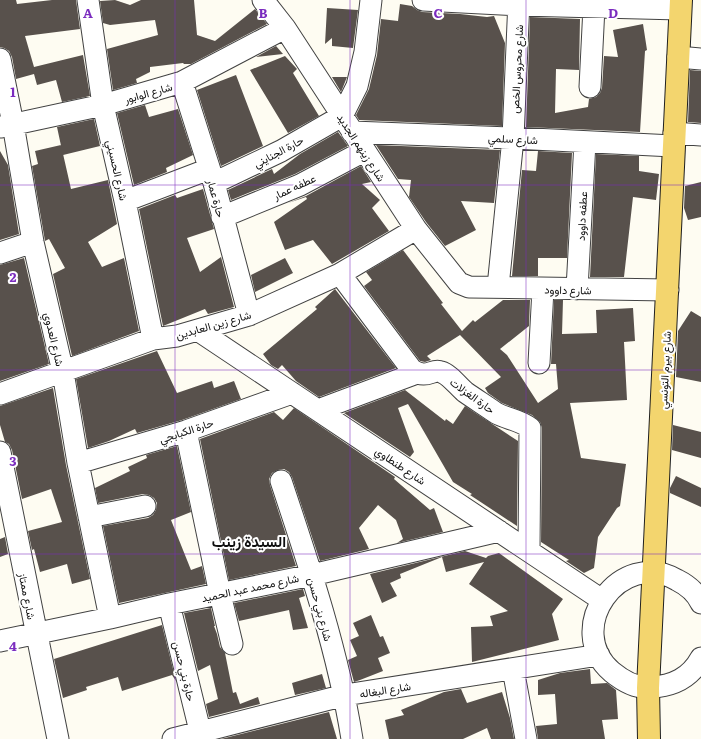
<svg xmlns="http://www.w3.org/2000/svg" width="701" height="739" font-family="Literata,Vazirmatn,serif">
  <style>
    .building { fill: #58514c }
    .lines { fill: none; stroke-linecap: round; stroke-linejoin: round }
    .minor-casing { stroke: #424242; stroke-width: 23 }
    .major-casing { stroke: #202020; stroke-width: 24 }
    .minor { stroke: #fff; stroke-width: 21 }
    .major { stroke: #f3d56e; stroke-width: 22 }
    .grid { fill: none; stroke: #7b2cbf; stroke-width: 1; stroke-opacity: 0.55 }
    .labels { text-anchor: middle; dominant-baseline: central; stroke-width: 4; stroke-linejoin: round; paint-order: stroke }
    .street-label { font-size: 11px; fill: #0f0f0f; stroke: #fff }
    .district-label { font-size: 15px; font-weight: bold; fill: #0f0f0f; stroke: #fff }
    .grid-label { font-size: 13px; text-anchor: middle; font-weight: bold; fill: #7b2cbf; stroke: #fff; stroke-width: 4; stroke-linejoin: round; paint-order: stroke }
  </style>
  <rect width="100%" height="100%" fill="#fefcf2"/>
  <!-- building -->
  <path class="building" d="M0,0H16L17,4L52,0H76L80,29L25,36L34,67L83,55L90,96L62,102L56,80L37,85L34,74L16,79L12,57L9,51L4,48L0,47Z
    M115,0L130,5L141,0H194L197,35L215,41L255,9L267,24L191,64H184L183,63L150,67V72L136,79L137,83L113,90L107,49L158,35L155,20L110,25L103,23L100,1Z
    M400,4L412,6L417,10L422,12L460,14L487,17L494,16L505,43L502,126L359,120L356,115L369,89L377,55L381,19L398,21Z
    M327,8L358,10L353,48L332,46V38L325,44Z
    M530,17L580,19L579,70L556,69L555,113L588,107L589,99L596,97L600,93L602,88L604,56L618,57L613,30L643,24L647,50L645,51L640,132L526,127Z
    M276,46L283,54L256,57Z
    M285,56L297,69L293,73L319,116L288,133L250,70Z
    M690,70L701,71V123L688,122Z
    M236,75L263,146L221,166L197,90Z
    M332,77H347L341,92Z
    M145,105L149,117L178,109L193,155L166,168L167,172L134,185L117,113Z
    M94,119L100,146L63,155L57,127Z
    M338,132L348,146L295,174L231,200L228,190L272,169L274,174L300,154Z
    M61,145L71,189L108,180L117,224L88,242L102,267L124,258L139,331L72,356L53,274L65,268L49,239L45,241L32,166L38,164L35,151Z
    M376,145L500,150L494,203L461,201L476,230L445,246L426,222L409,197L411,180L398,179Z
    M0,151L8,165L19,234L0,240Z
    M538,151L572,153L567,258H538V276H512L522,170L536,171Z
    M596,154L639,156V171L659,174L656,200L633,197L624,277H590Z
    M361,166L371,182L362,184L380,200L372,208L389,231L332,264L313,240L285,250L274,222L307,199L306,197L288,203L306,196Z
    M701,182V217L688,220L684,208L685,186Z
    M203,189L214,229L187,238L200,272L221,257L234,307L208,314L205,309L163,326L139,209L175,195L177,198Z
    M403,250L443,303L441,304L462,331L473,320L475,322L503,300H530L529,326L500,349L507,355L538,403L558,389L556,364H551L554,300H563L562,334L597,333L596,310L633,308L635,341L624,342L627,400L570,403L581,458L626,464L620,506L617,508L598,537L594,568L584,573L566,561L569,560L541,542L542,428L540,422L532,415L502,403L488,393L485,388L501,377L460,335L427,356L431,360L425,362L420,361L364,286L372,280L366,272Z
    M24,258L49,364L0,381V265Z
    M285,258L293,273L255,292L251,275Z
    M335,289L396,368L319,397L296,381L282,365L278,369L271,365L263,354L317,309L315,307Z
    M691,311L701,317V382L676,377L678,331Z
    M157,351L177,393L212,381L214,388L234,381L241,399L182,420L137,433L135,429L109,441L88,448L76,379Z
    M53,388L66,465L90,579L72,584L67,564L40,572L34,549L32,550L28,531L62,522L51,489L22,499L12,450L9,444L5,442L0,425V406Z
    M405,390L445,421L446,419L453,424L465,406L518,441L517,526L470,495L472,494L453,482L408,404L398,408L414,452L410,457L344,413Z
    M294,408L395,477L394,479L430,510L434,508L443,532L397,543L403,539L396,520L378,505L359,528L369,549L320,561L292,477L289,472L284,469L278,470L272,473L269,479L270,485L296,566L229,580L200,439L274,412L283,420Z
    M673,425L701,432V458L672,450Z
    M177,446L191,512L171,520L191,570L202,566L206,584L119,603L103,526L148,518L153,515L156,510L157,503L154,498L149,495L143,494L98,503L95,488L130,471L128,467L147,458L146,455Z
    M676,476L701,488V507L670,493V488Z
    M5,537L8,554L0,557V539Z
    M465,551L486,558L488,556L499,553L563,599L552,614L559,640L472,662L471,627L493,626L490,616L508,611L469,584L484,562L446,572L442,557L400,574L401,578L390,583L397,596L382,603L370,574Z
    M303,589L305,596L299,598L308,628L293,630L289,610L239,621L234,603Z
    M211,608L215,626H214L217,634L220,647L225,653L233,693L236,692L240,704L258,697L260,704L209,717L206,704L218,699L210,665L198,671L184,613Z
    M371,615L380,637L383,636L390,653L378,658L383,671L360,680L354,682L348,660L357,656L350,640L359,636L353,623Z
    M162,625L176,681L172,675L122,691L118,677L86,687L87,690L63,698L54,659Z
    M590,669L591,684L607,683L616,690L618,719L602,720L605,739H538L536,726L557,724L555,694L538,695V680L560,673Z
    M322,674L326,688L295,695L292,683Z
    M461,689L467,703L502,692L510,718L514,739H491L487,728L463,739H389L385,720L404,715L401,710L444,692Z
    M329,712L337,739H221Z"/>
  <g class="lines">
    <defs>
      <path id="minor" d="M88,0L103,105L125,201L153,339
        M263,0L285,28L416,229L459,283L469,287L668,290
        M423,0L519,5L680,9
        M678,57L701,59
        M0,59L13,124L33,242L63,372L78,463L110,618
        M182,82L214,183L249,315
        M590,87L594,7
        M1,127L103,105L182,82L285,28
        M352,132L513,138L673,146
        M674,133L701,135
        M214,183L281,151L342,116L357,86L365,52L371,0
        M125,201L209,169
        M222,217L300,185L364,151
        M0,253L33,242
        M340,274L412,370C428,380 432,368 441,372C449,374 458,386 465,392C475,399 486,406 496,413C507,419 520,420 530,428L529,551
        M498,287L513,138L519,0
        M577,289L585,142
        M199,331L602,600
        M539,363L543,289
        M0,394L153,339L177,336L249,315L340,274L416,229
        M318,410L417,373
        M186,431L220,594L232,644
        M0,452L58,739
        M78,463L186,431L292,393
        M281,481C309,565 338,651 352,739
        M89,517L145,506
        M701,603C696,592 687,585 677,580C620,547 562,629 612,672C623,681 637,689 651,687C673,686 690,678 701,658
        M169,604L202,739
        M0,641L110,618L169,604L312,575L499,531
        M513,669L526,739
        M173,739L345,695L599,655"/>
      <path id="major" d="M649,739L648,688C659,458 671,229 681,0"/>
    </defs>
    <!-- minor casing -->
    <use href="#minor" class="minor-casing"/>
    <!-- major casing -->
    <use href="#major" class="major-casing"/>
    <!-- minor -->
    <use href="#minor" class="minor"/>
    <!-- major -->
    <use href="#major" class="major"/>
  </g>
  <!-- grid -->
  <path class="grid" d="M175,0V739M350,0V739M526,0V739M0,185H701M0,370H701M0,554H701"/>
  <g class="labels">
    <!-- street labels -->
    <g class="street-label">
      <text transform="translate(516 69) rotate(-87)">شارع محروس الخص</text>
      <text transform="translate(148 92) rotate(-16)">شارع الوابور</text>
      <text transform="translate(513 138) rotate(3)">شارع سلمي</text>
      <text transform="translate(362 147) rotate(57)">شارع زينهم الجديد</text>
      <text transform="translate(278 151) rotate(-28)">حارة الجنايني</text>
      <text transform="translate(118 170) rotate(77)">شارع الحسيني</text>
      <text transform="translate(294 186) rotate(-25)">عطفه عمار</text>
      <text transform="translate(217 198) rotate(75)">حارة عمار</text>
      <text transform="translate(581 216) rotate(-87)">عطفه داوود</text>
      <text transform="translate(568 289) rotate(1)">شارع داوود</text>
      <text transform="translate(213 324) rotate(-16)">شارع زين العابدين</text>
      <text transform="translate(55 339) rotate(77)">شارع العدوي</text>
      <text transform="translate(664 370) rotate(-87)">شارع بيرم التونسي</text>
      <text transform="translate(473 395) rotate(36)">حارة الغزلات</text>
      <text transform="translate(186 430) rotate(-18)">حارة الكبابجي</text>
      <text transform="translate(401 465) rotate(34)">شارع طنطاوي</text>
      <text transform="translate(250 587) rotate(-12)">شارع محمد عبد الحميد</text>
      <text transform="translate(28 596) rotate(79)">شارع ممتاز</text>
      <text transform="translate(321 609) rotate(75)">شارع بني حسن</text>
      <text transform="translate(185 671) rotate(76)">حارة بني حسن</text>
      <text transform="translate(385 689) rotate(-9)">شارع البغاله</text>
    </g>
    <!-- district labels -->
    <g class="district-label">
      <text x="249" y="540">السيدة زينب</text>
    </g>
  </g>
  <g class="grid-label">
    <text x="88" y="18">A</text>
    <text x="263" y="18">B</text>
    <text x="438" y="18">C</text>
    <text x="613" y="18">D</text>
    <text x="13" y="97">1</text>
    <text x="13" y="282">2</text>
    <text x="13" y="466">3</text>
    <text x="13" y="651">4</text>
  </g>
</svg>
